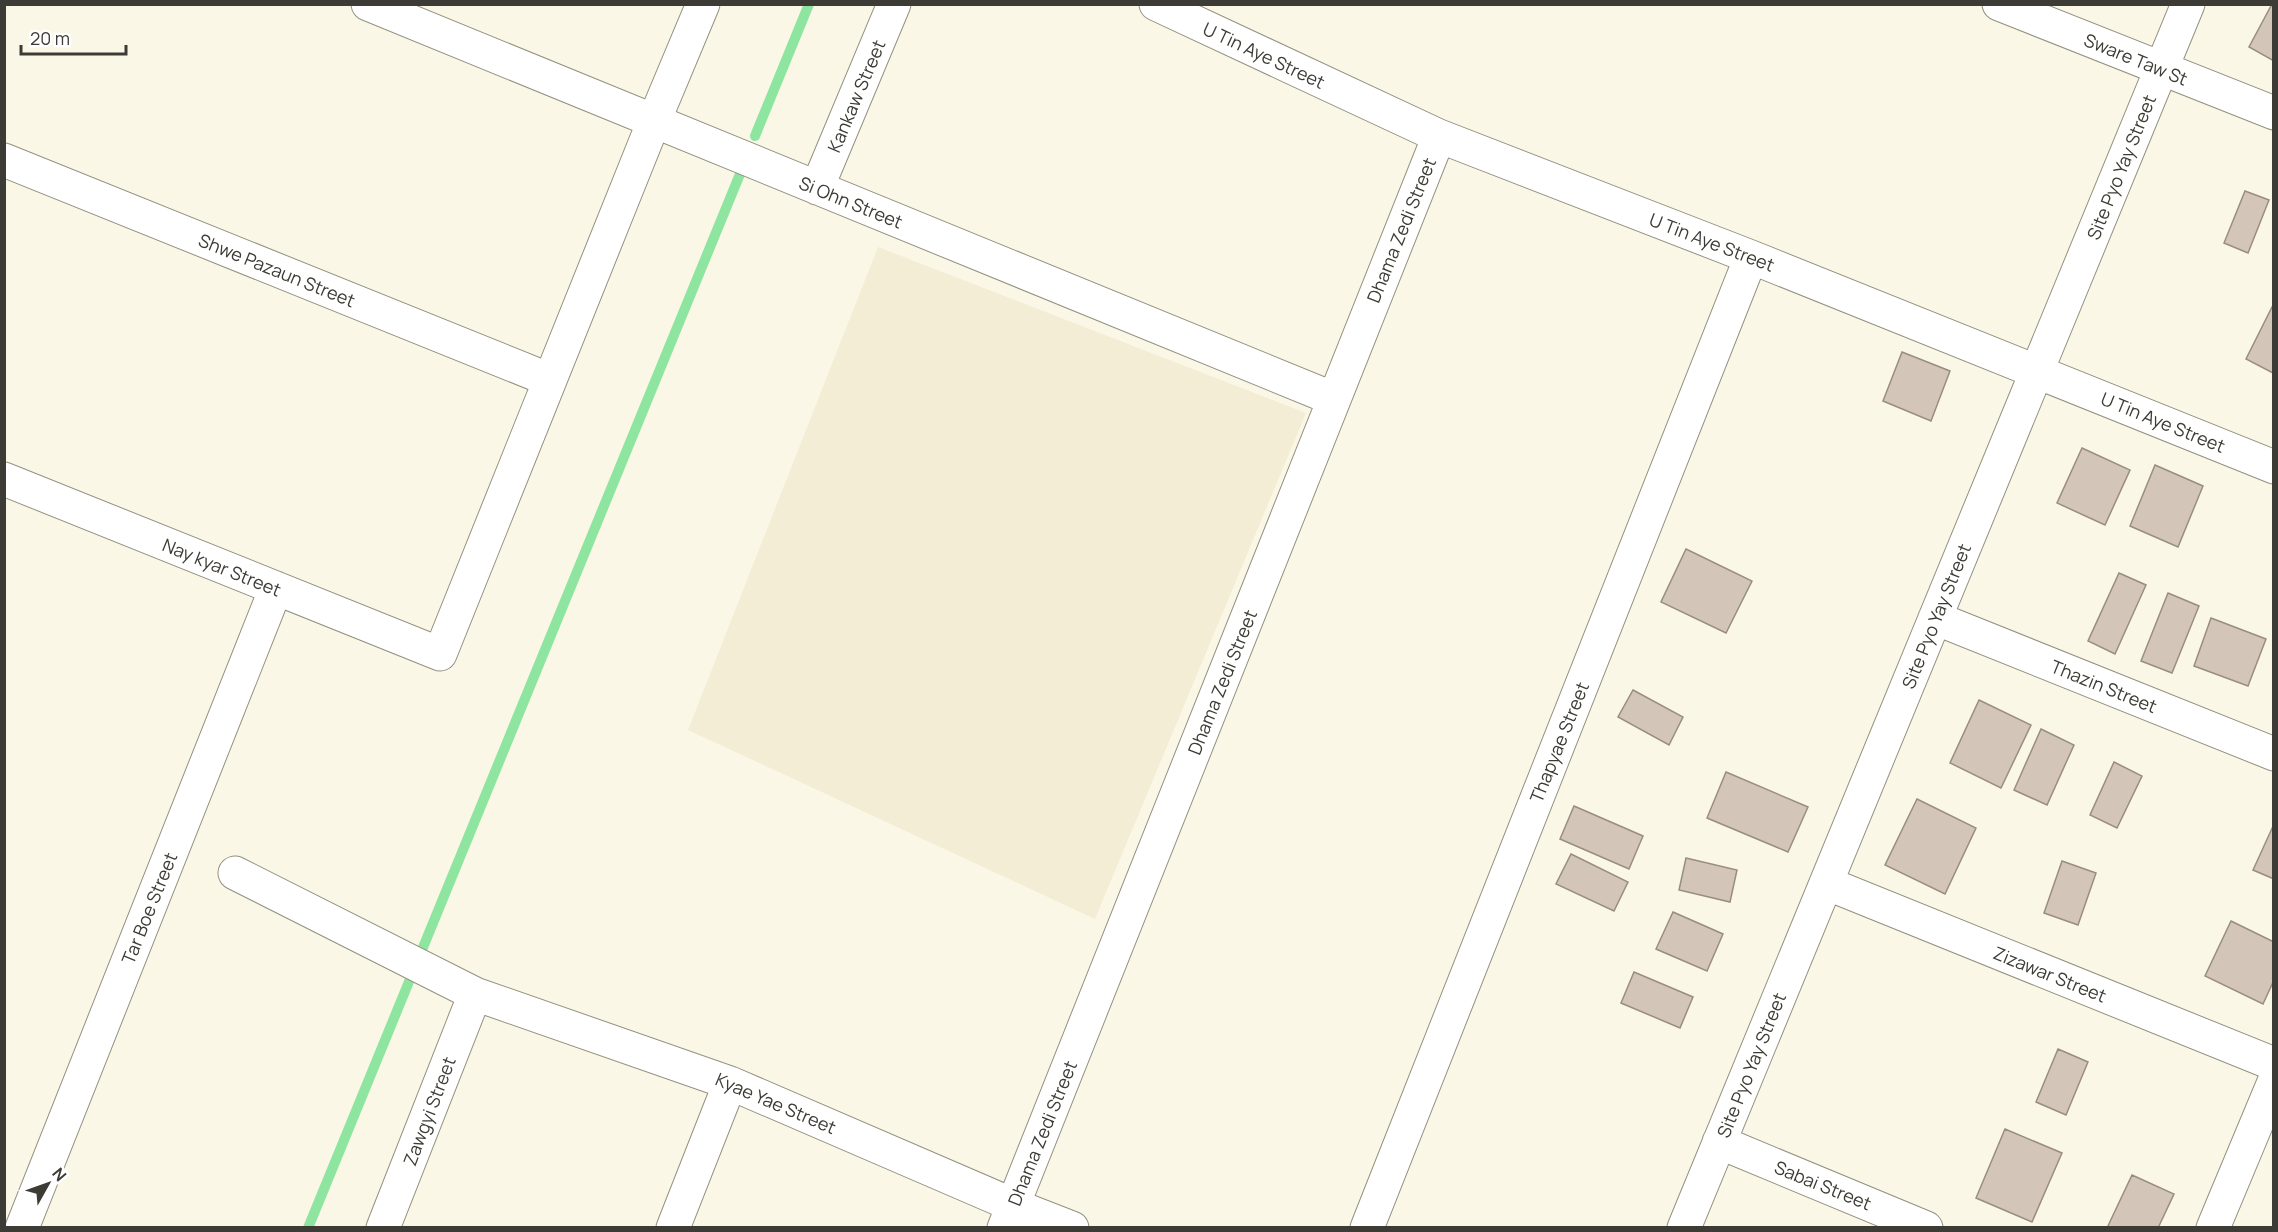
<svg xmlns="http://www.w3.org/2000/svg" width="2278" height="1232" font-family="Manrope,sans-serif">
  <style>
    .built { fill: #f2edd4 }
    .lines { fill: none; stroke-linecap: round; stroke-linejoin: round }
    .stream { stroke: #8ee5a0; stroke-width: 10 }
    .building { fill: #d3c6b8; stroke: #998d81; stroke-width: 1.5 }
    .minor-casing { stroke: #949181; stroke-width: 35 }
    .minor { stroke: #fff; stroke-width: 33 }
    .labels { text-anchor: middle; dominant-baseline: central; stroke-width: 6; stroke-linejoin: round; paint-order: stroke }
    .street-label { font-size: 18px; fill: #3d3b35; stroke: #fff }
  </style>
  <rect width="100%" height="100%" fill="#fbf7e6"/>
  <!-- built -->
  <path class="built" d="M878,247L1306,413L1095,919L688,730Z"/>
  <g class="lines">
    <!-- stream -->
    <path class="stream" d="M755,136L809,4
      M308,1228L740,174"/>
  </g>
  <!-- building -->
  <path class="building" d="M2272,4H2274V61L2249,47Z
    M2245,191L2269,200L2248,253L2224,243Z
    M2272,307L2274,308L2273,373L2246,359Z
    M1902,352L1950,371L1931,421L1883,401Z
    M2082,448L2130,470L2105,525L2057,503Z
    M2155,465L2203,486L2178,547L2130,526Z
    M1686,549L1752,581L1726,633L1661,602Z
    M2119,573L2146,585L2115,654L2088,641Z
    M2168,593L2199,606L2172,673L2141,661Z
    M2211,618L2266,639L2248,686L2194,666Z
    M1633,690L1683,717L1669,745L1618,717Z
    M1979,700L2031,725L2001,788L1950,763Z
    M2041,729L2074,745L2047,805L2014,790Z
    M2114,762L2142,776L2117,828L2090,815Z
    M1726,772L1808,807L1788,852L1707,818Z
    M1917,799L1976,828L1945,894L1885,865Z
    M1574,806L1643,836L1629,869L1560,839Z
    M2274,824V879L2253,870Z
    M1571,854L1628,882L1614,911L1556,884Z
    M1686,858L1737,870L1730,902L1679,890Z
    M2062,861L2096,873L2078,925L2044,913Z
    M1673,912L1723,934L1707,971L1656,949Z
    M2231,921L2274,942V980L2263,1004L2205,976Z
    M1634,972L1693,997L1680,1028L1621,1003Z
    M2058,1049L2088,1062L2066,1115L2036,1102Z
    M2005,1129L2062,1153L2032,1222L1976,1198Z
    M2132,1175L2174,1194L2158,1228H2107Z"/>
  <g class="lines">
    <defs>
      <path id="minor" d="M368,4L1334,399
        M1156,4L1439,136L1751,257L2274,467
        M1999,4L2274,113
        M4,160L550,380
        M817,188L894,4
        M4,479L440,654L654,121L703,4
        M1935,618L2274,754
        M235,873L475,994L730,1083L1013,1205L1072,1228
        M1826,883L2274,1064
        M1719,1142L1926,1228
        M22,1228L276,588
        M383,1228L475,994
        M673,1228L730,1083
        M1004,1228L1439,136
        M1367,1228L1751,257
        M1684,1228L2188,4
        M2213,1228L2274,1082"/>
    </defs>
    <!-- minor casing -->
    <use href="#minor" class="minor-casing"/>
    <!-- minor -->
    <use href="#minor" class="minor"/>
  </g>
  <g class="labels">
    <!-- street labels -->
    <g class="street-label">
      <text transform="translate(1264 55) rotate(25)">U Tin Aye Street</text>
      <text transform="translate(2136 59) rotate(22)">Sware Taw St</text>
      <text transform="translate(856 96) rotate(-67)">Kankaw Street</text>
      <text transform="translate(2121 167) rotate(-68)">Site Pyo Yay Street</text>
      <text transform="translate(851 202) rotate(22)">Si Ohn Street</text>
      <text transform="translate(1401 230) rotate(-68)">Dhama Zedi Street</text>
      <text transform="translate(1712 242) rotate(21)">U Tin Aye Street</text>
      <text transform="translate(277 270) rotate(22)">Shwe Pazaun Street</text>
      <text transform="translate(2163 422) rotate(22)">U Tin Aye Street</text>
      <text transform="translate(222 567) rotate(22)">Nay kyar Street</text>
      <text transform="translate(1936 616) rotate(-68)">Site Pyo Yay Street</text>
      <text transform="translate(1222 682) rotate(-68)">Dhama Zedi Street</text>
      <text transform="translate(2104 686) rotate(22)">Thazin Street</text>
      <text transform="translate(1559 742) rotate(-68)">Thapyae Street</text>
      <text transform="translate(149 908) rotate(-68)">Tar Boe Street</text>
      <text transform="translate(2050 974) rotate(22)">Zizawar Street</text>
      <text transform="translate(1751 1065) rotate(-68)">Site Pyo Yay Street</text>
      <text transform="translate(776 1103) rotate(23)">Kyae Yae Street</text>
      <text transform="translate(429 1111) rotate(-69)">Zawgyi Street</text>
      <text transform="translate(1042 1133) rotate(-68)">Dhama Zedi Street</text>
      <text transform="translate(1823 1185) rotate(22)">Sabai Street</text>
    </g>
  </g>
  <!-- border -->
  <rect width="2278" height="1232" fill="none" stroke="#3d3b35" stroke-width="12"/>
  <!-- north arrow -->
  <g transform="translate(48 1184) rotate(50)" stroke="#ffffff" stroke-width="4.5" paint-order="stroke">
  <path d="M0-4.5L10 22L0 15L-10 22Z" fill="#3d3b35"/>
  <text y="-9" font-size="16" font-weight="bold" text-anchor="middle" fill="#3d3b35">N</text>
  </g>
  <!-- scale -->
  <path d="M21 45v9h105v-9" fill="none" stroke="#3d3b35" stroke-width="3"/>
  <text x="30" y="45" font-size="18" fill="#3d3b35" stroke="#ffffff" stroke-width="4.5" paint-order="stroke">20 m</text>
</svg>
